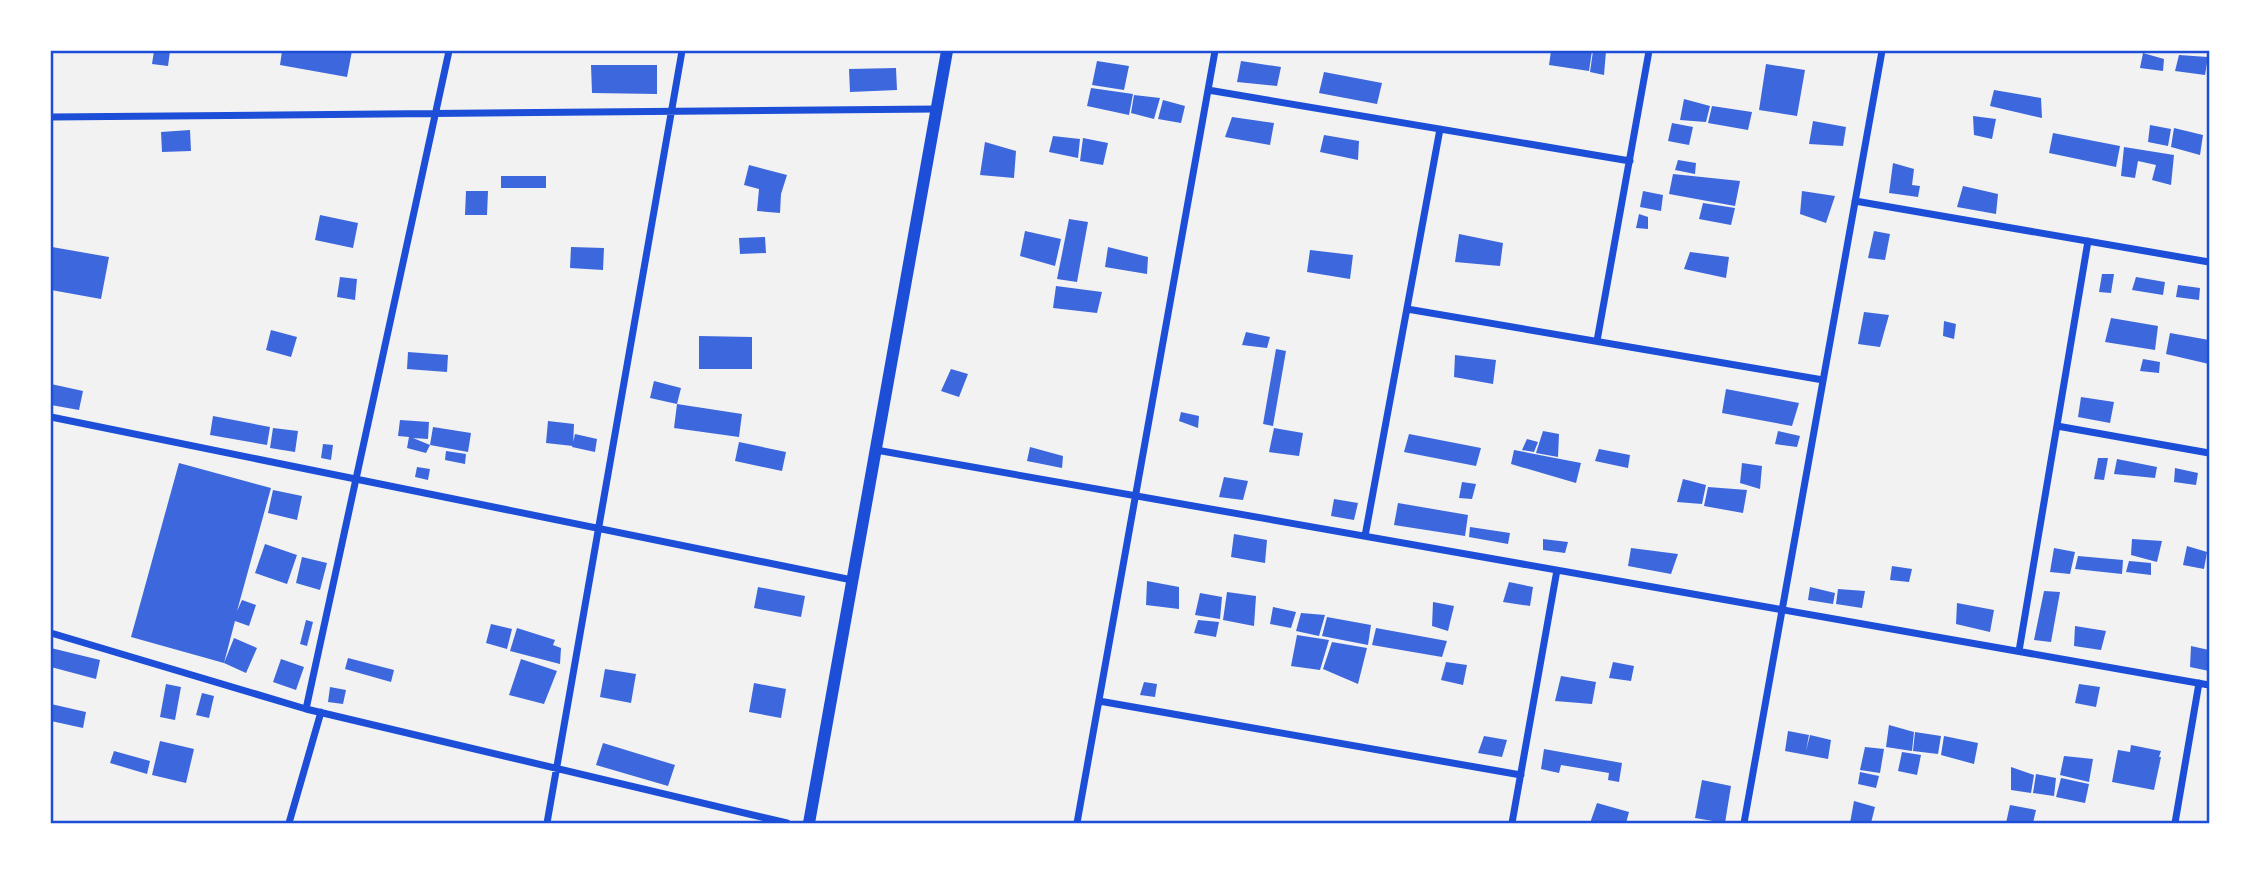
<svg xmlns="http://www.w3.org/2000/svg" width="2260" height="874" font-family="Karla,sans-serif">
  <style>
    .building { fill: #3d67dc }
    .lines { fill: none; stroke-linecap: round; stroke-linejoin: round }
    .minor { stroke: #1d4ed8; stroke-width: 7 }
    .tertiary { stroke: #1d4ed8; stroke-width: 12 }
    .neatline { fill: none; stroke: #1d4ed8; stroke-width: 2.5 }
  </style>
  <rect width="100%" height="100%" fill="#f2f2f2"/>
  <!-- building -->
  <path class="building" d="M154,51H170L168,66L152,64Z
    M282,51H352L347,77L280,65Z
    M1551,51H1592L1589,71L1549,65Z
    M1593,51H1606L1604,75L1590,72Z
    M2143,53L2164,59L2163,71L2140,68Z
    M2179,55L2208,57L2205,75L2175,71Z
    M1097,61L1129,66L1124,90L1092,85Z
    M1241,61L1281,67L1277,86L1237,82Z
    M1766,64L1805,70L1797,116L1759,110Z
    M591,65H657V94L592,93Z
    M896,68L897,90L850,92L849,69Z
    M1324,72L1382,83L1377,104L1319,93Z
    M1091,88L1133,94L1129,115L1087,106Z
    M1994,90L2041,98L2042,118L1990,106Z
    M1134,95L1160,98L1154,119L1131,113Z
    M1684,99L1710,106L1706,122L1680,120Z
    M1163,100L1185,106L1181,123L1158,119Z
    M1712,106L1752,112L1748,130L1708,123Z
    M1973,116L1996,119L1992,139L1974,135Z
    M1232,117L1274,123L1270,145L1225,137Z
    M1813,121L1846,127L1843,146L1809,144Z
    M1672,123L1693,127L1689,145L1668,141Z
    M2150,125L2171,129L2168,146L2148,142Z
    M2174,128L2203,135L2200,155L2171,147Z
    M190,130L191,151L162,152L161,132Z
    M2053,133L2120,146L2116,167L2049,153Z
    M1324,135L1359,141L1358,160L1320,152Z
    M1053,136L1080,139L1078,158L1049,152Z
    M1083,138L1108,143L1103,165L1080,161Z
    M985,142L1016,151L1014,178L980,175Z
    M2124,147L2174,155L2171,185L2152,180L2156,165L2138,161L2135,178L2121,176Z
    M1678,160L1696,163L1695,174L1675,170Z
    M1893,163L1914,169L1912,185L1920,186L1918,197L1889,193Z
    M749,165L787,175L781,194L780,213L757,211L759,189L744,185Z
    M1673,174L1740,181L1735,206L1669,194Z
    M501,176H546V188H501Z
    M1963,186L1998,194L1996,214L1957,207Z
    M466,191H488L487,215H465Z
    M1643,191L1663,195L1661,211L1640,207Z
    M1802,191L1835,196L1826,223L1800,214Z
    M1703,203L1735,208L1731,225L1699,219Z
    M1639,214L1648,217V229L1636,228Z
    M320,215L358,223L353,248L315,240Z
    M1069,219L1088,222L1077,282L1057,279Z
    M1025,231L1061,239L1055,266L1020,256Z
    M1874,231L1890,234L1885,260L1868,258Z
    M1459,234L1503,243L1500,266L1455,262Z
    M765,237L766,253L740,254L739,238Z
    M52,247L109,257L101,299L51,290Z
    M571,247L604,248L603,270L570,268Z
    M1108,247L1148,257L1147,274L1105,267Z
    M1310,250L1353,255L1350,279L1307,272Z
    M1690,252L1729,257L1726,278L1684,269Z
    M2102,274H2114L2111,293L2099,292Z
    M340,277L357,279L355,300L337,297Z
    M2136,277L2165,282L2163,295L2132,290Z
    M2178,285L2200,288L2199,300L2176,297Z
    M1056,286L1102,292L1097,313L1053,308Z
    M1864,312L1889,315L1880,347L1858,344Z
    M2111,318L2158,326L2155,350L2105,342Z
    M1944,321L1956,324L1954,339L1943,336Z
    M271,330L297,337L291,357L266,350Z
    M1246,332L1270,337L1267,348L1242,345Z
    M2170,333L2209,340V364L2166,354Z
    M699,336L752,337V369H699Z
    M1276,349L1286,351L1273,426L1263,424Z
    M408,352L448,355L447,372L407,369Z
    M1455,355L1496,360L1493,384L1454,377Z
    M2143,359L2160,362L2159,373L2140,371Z
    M951,369L968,374L959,397L941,391Z
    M654,381L681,388L677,404L650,398Z
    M51,384L83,391L79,410L51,405Z
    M1726,389L1799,403L1792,426L1722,413Z
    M2081,397L2114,402L2110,423L2078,417Z
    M677,404L742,414L739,437L674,428Z
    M1181,412L1199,416L1198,428L1179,421Z
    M213,416L270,427L267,445L210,435Z
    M400,420L429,422L428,439L413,438L430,445L426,453L407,448L409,437L398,436Z
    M548,421L574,424L573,446L546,443Z
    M433,427L471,433L468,452L430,445Z
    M273,428L298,431L295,452L270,448Z
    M1274,428L1303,433L1299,456L1269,452Z
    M1543,431L1559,434L1558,457L1536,453Z
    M1778,431L1800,436L1797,447L1775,444Z
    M575,434L597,439L595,452L572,447Z
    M1409,434L1481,448L1476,466L1404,452Z
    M1527,439L1538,442L1534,452L1522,450Z
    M739,442L786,452L782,471L735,461Z
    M323,444L333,445L331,460L321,458Z
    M1030,447L1063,456L1062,468L1027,461Z
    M1599,449L1630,455L1628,468L1595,461Z
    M1514,450L1581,463L1576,483L1511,464Z
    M446,451L466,454L465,464L445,460Z
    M2098,458H2108L2104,480L2094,479Z
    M2117,459L2157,467L2155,478L2114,474Z
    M179,463L271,488L237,611L242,600L256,605L249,626L235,621L224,663L131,637Z
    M1742,463L1762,466L1760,489L1740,483Z
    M417,467L430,469L428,480L415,477Z
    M2175,468L2198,473L2196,485L2174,482Z
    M1224,477L1248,481L1243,500L1219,497Z
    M1683,479L1706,485L1702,504L1677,502Z
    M1462,482L1476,484L1472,499L1459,498Z
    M1708,487L1747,490L1743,513L1704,506Z
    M273,490L302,496L297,520L268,513Z
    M1334,499L1358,503L1354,520L1331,516Z
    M1398,503L1468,515L1465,536L1394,525Z
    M1470,527L1510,533L1508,544L1469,537Z
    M1234,534L1267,540L1265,563L1231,557Z
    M1543,539L1568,542L1565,553L1543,550Z
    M2132,539L2162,541L2157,562L2131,555Z
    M265,544L297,555L287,584L255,573Z
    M2187,546L2207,552L2204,569L2183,565Z
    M1631,548L1678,554L1671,574L1628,566Z
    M2054,548L2075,552L2070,574L2050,572Z
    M2078,556L2123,560L2122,574L2075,569Z
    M302,557L327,563L320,590L296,583Z
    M2129,561L2151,563V575L2126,572Z
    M1892,566L1912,569L1909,582L1890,580Z
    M1147,581L1179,587V609L1146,605Z
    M1509,582L1533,587L1530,606L1503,602Z
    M758,587L805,596L801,617L754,608Z
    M1810,587L1835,593L1833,604L1808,600Z
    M1838,589L1865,591L1862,608L1836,604Z
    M2044,591L2060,592L2051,642L2034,640Z
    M1227,592L1256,596L1254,626L1223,620Z
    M1200,593L1222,597L1220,619L1195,615Z
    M1433,602L1454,606L1448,631L1432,626Z
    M1957,603L1994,610L1990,632L1956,624Z
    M1273,607L1296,612L1291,628L1270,624Z
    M1301,613L1325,615L1319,636L1296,631Z
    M1327,617L1371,625L1368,645L1322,636Z
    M306,620L313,622L307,646L300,644Z
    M1198,620L1219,622L1216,637L1194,633Z
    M491,624L512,629L507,649L486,643Z
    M2075,626L2106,631L2101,650L2074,646Z
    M517,628L555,640L553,645L561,648L560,664L510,651Z
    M1376,628L1447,641L1442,657L1372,645Z
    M1297,635L1329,640L1320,670L1291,666Z
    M234,638L257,648L246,673L224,663Z
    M1332,642L1367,648L1358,684L1323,669Z
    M2191,646L2209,650V671L2190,667Z
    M51,648L100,660L96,679L51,667Z
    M348,658L394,670L391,682L345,669Z
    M281,659L304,667L296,690L273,682Z
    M521,659L557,671L544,704L509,695Z
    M1446,662L1467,665L1463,685L1441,680Z
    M1613,662L1634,666L1631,681L1609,678Z
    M605,669L636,674L631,703L600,697Z
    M1561,676L1596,682L1592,704L1555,701Z
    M1144,682L1157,684L1155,697L1140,695Z
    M754,683L786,689L781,718L749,712Z
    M166,684L181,687L175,720L160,717Z
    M2079,684L2100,687L2096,707L2075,703Z
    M330,687L346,690L343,704L328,702Z
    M202,693L214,696L209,718L196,715Z
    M51,704L86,712L83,728L51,721Z
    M1889,725L1914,732L1912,751L1886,747Z
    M1788,731L1809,735L1806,751L1810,735L1831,740L1828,759L1785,751Z
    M1915,732L1941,736L1938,754L1913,751Z
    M1484,736L1507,740L1502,757L1478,753Z
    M1944,736L1978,743L1974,764L1941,755Z
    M160,741L194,749L186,783L152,775Z
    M603,743L675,765L668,786L596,765Z
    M2131,745L2161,751L2159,757H2161L2154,790L2112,782L2118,750L2130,752Z
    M1865,747L1884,749L1880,773L1860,770Z
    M1544,749L1622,763L1619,782L1608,780L1609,773L1561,765L1559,773L1541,769Z
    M114,751L150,761L147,774L110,763Z
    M1902,752L1921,755L1917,775L1898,771Z
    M2064,756L2093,759L2089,782L2060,775Z
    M2011,767L2034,775L2031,793L2011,790Z
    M1860,772L1879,776L1876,788L1858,784Z
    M2036,774L2056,778L2054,796L2033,793Z
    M2061,778L2089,784L2085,803L2056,797Z
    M1702,780L1731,786L1725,823L1695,818Z
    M1854,801L1875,807L1871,823H1850Z
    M1597,803L1629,812L1626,823H1590Z
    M2010,805L2036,810L2033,823H2006Z"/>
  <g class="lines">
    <!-- minor -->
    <path class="minor" d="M1208,90L1630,161
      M51,117L936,109
      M1855,201L2209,262
      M1407,309L1823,380
      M1597,341L1649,51
      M51,417L852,580
      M2057,426L2209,453
      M876,450L2209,685
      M1365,536L1440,129
      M51,633L306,709L787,823
      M2019,651L2088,241
      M1099,701L1521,775
      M306,709L449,51
      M289,823L321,712
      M547,823L682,51
      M1077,823L1215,51
      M1512,823L1557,570
      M1744,823L1882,51
      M2175,823L2199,683"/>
    <!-- tertiary -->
    <path class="tertiary" d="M809,823L947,51"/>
  </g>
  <!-- border -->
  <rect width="2260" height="874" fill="none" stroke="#ffffff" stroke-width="105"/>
  <rect x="52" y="52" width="2156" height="770" class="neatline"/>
</svg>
